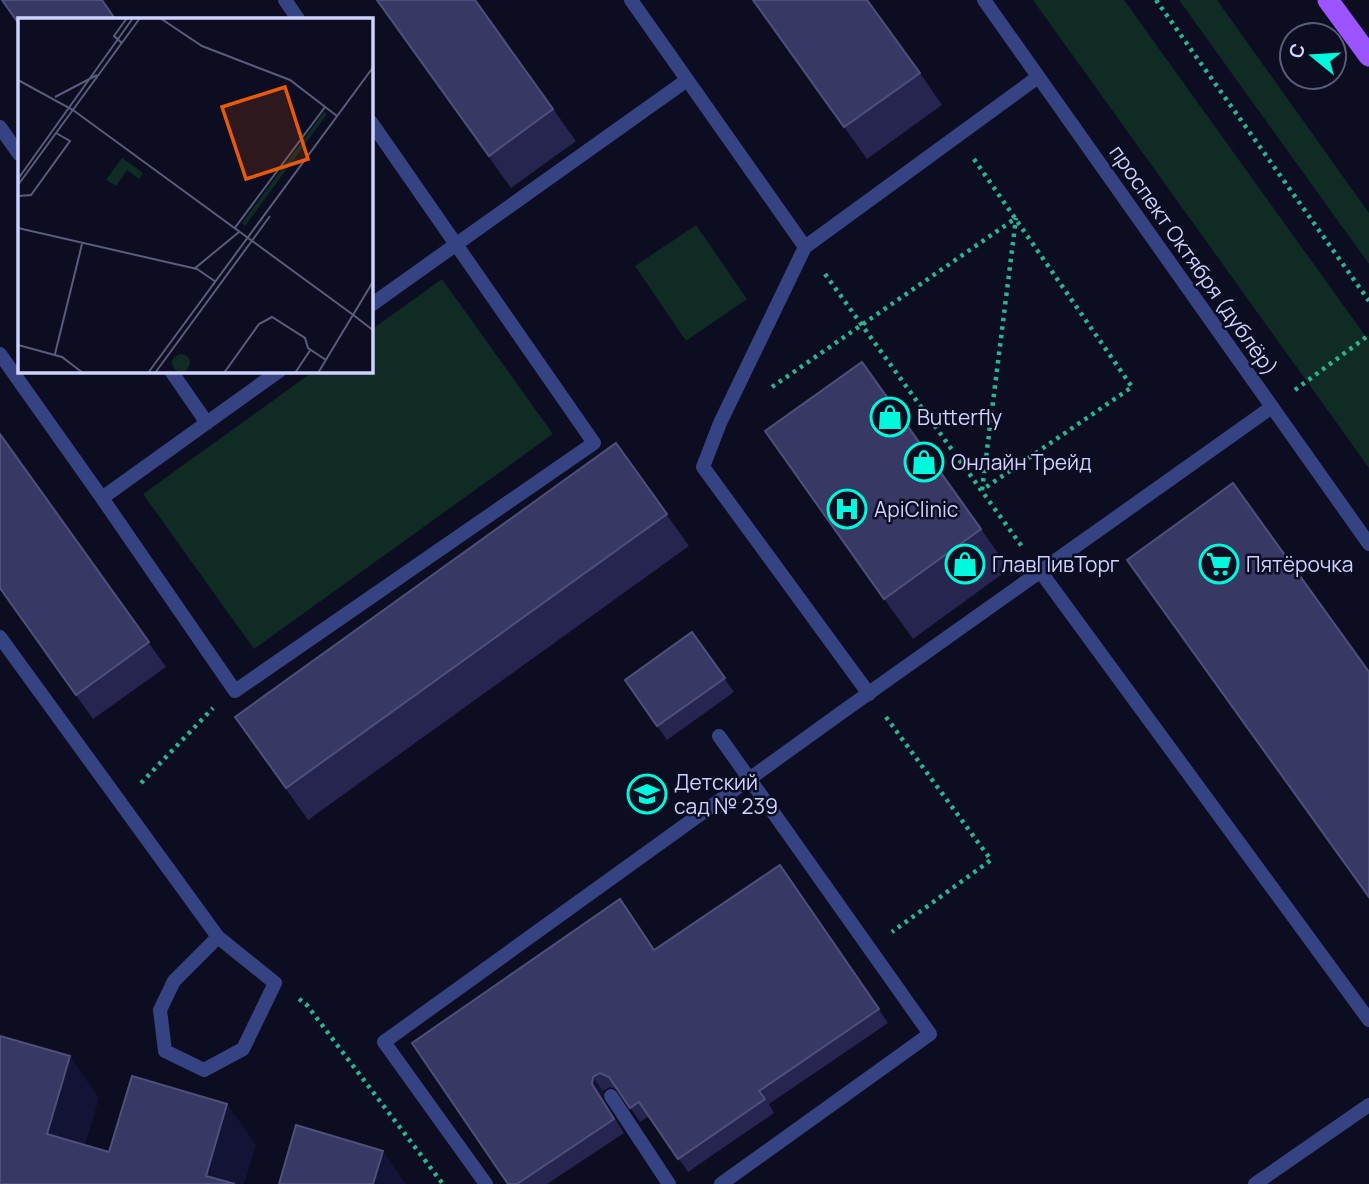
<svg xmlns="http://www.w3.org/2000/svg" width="1369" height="1184" font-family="Manrope,sans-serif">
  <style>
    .green { fill: #0f2b24 }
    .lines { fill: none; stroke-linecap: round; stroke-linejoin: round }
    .path { stroke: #2ab58f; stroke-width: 4.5; stroke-dasharray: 3.5 5; stroke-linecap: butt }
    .lane { stroke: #364382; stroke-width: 14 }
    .street { stroke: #364382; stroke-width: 14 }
    .primary { stroke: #9b54ff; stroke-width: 21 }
    .wall { fill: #252550 }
    .shaded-wall { fill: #131435 }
    .building { fill: #373863; stroke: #4e507b; stroke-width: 2 }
    .labels { text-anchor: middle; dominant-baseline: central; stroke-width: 5; stroke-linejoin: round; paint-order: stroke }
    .street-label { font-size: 21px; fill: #cdd2ff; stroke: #0c0d21 }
    .poi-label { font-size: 21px; fill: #cdd2ff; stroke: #0c0d21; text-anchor: start }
    .inset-road { fill: none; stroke: #595c7a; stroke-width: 2 }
    .view { fill: #e8590c; fill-opacity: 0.15; stroke: #e8590c; stroke-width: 3.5 }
    .inset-edge { fill: none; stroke: #cdd2ff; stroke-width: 3.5 }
  </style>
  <rect width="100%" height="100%" fill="#0c0d21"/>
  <!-- green -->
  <path class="green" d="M1033,0H1124L1369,341V468Z
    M1179,0H1217L1369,213V264Z
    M696,225L747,299L686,341L635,266Z
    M442,279L553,434L254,649L143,494L314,371H371V330Z"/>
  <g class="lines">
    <!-- path -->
    <path class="path" d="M1156,0L1369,301
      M974,159L1132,387L982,490
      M825,274L1023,548
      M772,387L1016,218
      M1295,390L1369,335
      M982,490L1016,218
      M886,717L991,860L892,932
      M141,783L213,708
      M299,999L306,1004L443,1184"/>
    <!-- lane -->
    <path class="lane" d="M285,0L298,19
      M631,0L805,247L1038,77
      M0,127L19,154
      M805,247L720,423L703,467L869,694
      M371,305L687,80
      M0,354L102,498L279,371
      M171,371L207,423
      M102,498L235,691L594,443L371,122
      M1040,571L1369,1020
      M0,637L218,937L275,983L243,1049L204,1070L165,1051L160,1010L174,981L218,937
      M719,736L930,1034L721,1184
      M611,1096L669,1184
      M486,1184L384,1042L845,710L1272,407
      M1255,1184L1369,1105"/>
    <!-- street -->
    <path class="street" d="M984,0L1369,544"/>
    <!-- primary -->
    <path class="primary" d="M1328,0L1369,56"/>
  </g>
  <!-- wall -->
  <path class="wall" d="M376,0L553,109L576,141L511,188Z
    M753,0L920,73L942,105L867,159Z
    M0,434L166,667L93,719L0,589Z
    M616,443L689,546L308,820L235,717Z
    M793,472L981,529L1009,569L913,639Z
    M692,632L734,692L667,740L625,680Z
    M780,865L888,1023L769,1104L774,1113L688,1172L649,1116L640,1122L618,1090L610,1087L603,1091L602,1097L624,1133L547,1184H508L655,950Z"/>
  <!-- shaded-wall -->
  <path class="shaded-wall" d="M70,1056L99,1098L76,1175L47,1134Z
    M593,1077L603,1091L602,1097L624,1133L592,1084Z
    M227,1104L256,1145L244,1184H212L206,1176Z
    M383,1151L406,1184H373Z"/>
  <!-- building -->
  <path class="building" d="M2,0H102L115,19H19V24Z
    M377,0H475L553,109L489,156Z
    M753,0H867L920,73L844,127Z
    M862,362L981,529L884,599L765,431Z
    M0,434L149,642L76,695L0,588Z
    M616,443L667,514L286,788L235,717Z
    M1233,483L1369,672V897L1127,560Z
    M692,632L725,678L657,726L625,680Z
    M780,865L879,1009L759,1091L765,1099L678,1159L639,1102L630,1108L609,1077L600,1073L593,1077L592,1084L614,1119L517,1184H508L412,1043L620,899L654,950Z
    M0,1036L70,1056L47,1134L109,1152L132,1076L227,1104L206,1176L235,1184H0Z
    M296,1125L383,1151L373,1184H279Z"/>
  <!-- icons -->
  <defs>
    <symbol id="shop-ring" viewBox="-11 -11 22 22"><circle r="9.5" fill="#0c0d21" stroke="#00f8dc" stroke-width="1.5"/><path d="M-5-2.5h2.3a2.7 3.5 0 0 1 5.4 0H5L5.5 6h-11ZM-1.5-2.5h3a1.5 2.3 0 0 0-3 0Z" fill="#00f8dc"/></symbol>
    <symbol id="hospital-ring" viewBox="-11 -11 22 22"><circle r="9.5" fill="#0c0d21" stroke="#00f8dc" stroke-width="1.5"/><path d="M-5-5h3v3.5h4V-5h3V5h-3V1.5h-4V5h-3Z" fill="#00f8dc"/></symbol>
    <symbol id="supermarket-ring" viewBox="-11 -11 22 22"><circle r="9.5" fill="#0c0d21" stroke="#00f8dc" stroke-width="1.5"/><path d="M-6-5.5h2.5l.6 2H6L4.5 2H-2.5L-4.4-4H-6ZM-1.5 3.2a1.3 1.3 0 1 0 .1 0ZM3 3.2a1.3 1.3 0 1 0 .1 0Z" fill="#00f8dc"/></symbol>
    <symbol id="school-ring" viewBox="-11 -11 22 22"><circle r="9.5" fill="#0c0d21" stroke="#00f8dc" stroke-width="1.5"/><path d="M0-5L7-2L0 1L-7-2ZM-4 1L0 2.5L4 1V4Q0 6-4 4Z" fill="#00f8dc"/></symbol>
  </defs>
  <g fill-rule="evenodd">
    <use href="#shop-ring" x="868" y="395" width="44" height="44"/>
    <use href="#shop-ring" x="902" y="440" width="44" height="44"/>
    <use href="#hospital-ring" x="825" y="487" width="44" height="44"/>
    <use href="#shop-ring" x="943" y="542" width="44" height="44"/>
    <use href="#supermarket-ring" x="1197" y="542" width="44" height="44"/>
    <use href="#school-ring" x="625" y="772" width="44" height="44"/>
  </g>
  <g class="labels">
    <!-- street labels -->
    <g class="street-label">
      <text transform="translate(1194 260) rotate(55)">проспект Октября (дублёр)</text>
    </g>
    <!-- poi labels -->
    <g class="poi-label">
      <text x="917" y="417">Butterfly</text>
      <text x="951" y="462">Онлайн Трейд</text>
      <text x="874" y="509">ApiClinic</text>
      <text x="992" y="564">ГлавПивТорг</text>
      <text x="1246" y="564">Пятёрочка</text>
      <text x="674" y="782">Детский<tspan x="674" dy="24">сад № 239</tspan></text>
    </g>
  </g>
  <!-- overview -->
  <g transform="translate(18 18)">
    <rect width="355" height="355" fill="#0c0d21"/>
    <path d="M306,94L309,96L227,208L224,205ZM104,140L125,155L121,161L109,152L98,168L88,162ZM154 345a9 9 0 1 1 18 0a9 9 0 1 1-18 0Z" fill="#0f2b24"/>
    <path class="inset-road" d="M142,0L184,28L272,62L319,98M104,25L96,18L109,0M0,62L55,92L334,296M37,79L79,57M0,161L115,0M0,167L122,0M0,178L13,177L52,123L38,115M0,210L179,251L198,264M216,211L307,89M176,251L221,214M334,296L356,313M0,327L44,339L65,355M37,336L64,226M130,355L356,48M137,355L252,198M206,355L241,306L254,299L287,320L290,330L308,342M277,355L293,331M300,355L356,262"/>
    <path class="view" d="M267,69L290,141L228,161L204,89Z"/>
    <rect width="355" height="355" class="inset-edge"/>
  </g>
  <!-- north arrow -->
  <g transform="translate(1313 56) rotate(288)"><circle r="33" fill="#0c0d21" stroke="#595c7a" stroke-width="2"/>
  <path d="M0-5L12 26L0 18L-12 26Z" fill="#00f8dc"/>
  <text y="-10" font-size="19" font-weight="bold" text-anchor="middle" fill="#cdd2ff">С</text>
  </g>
</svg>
